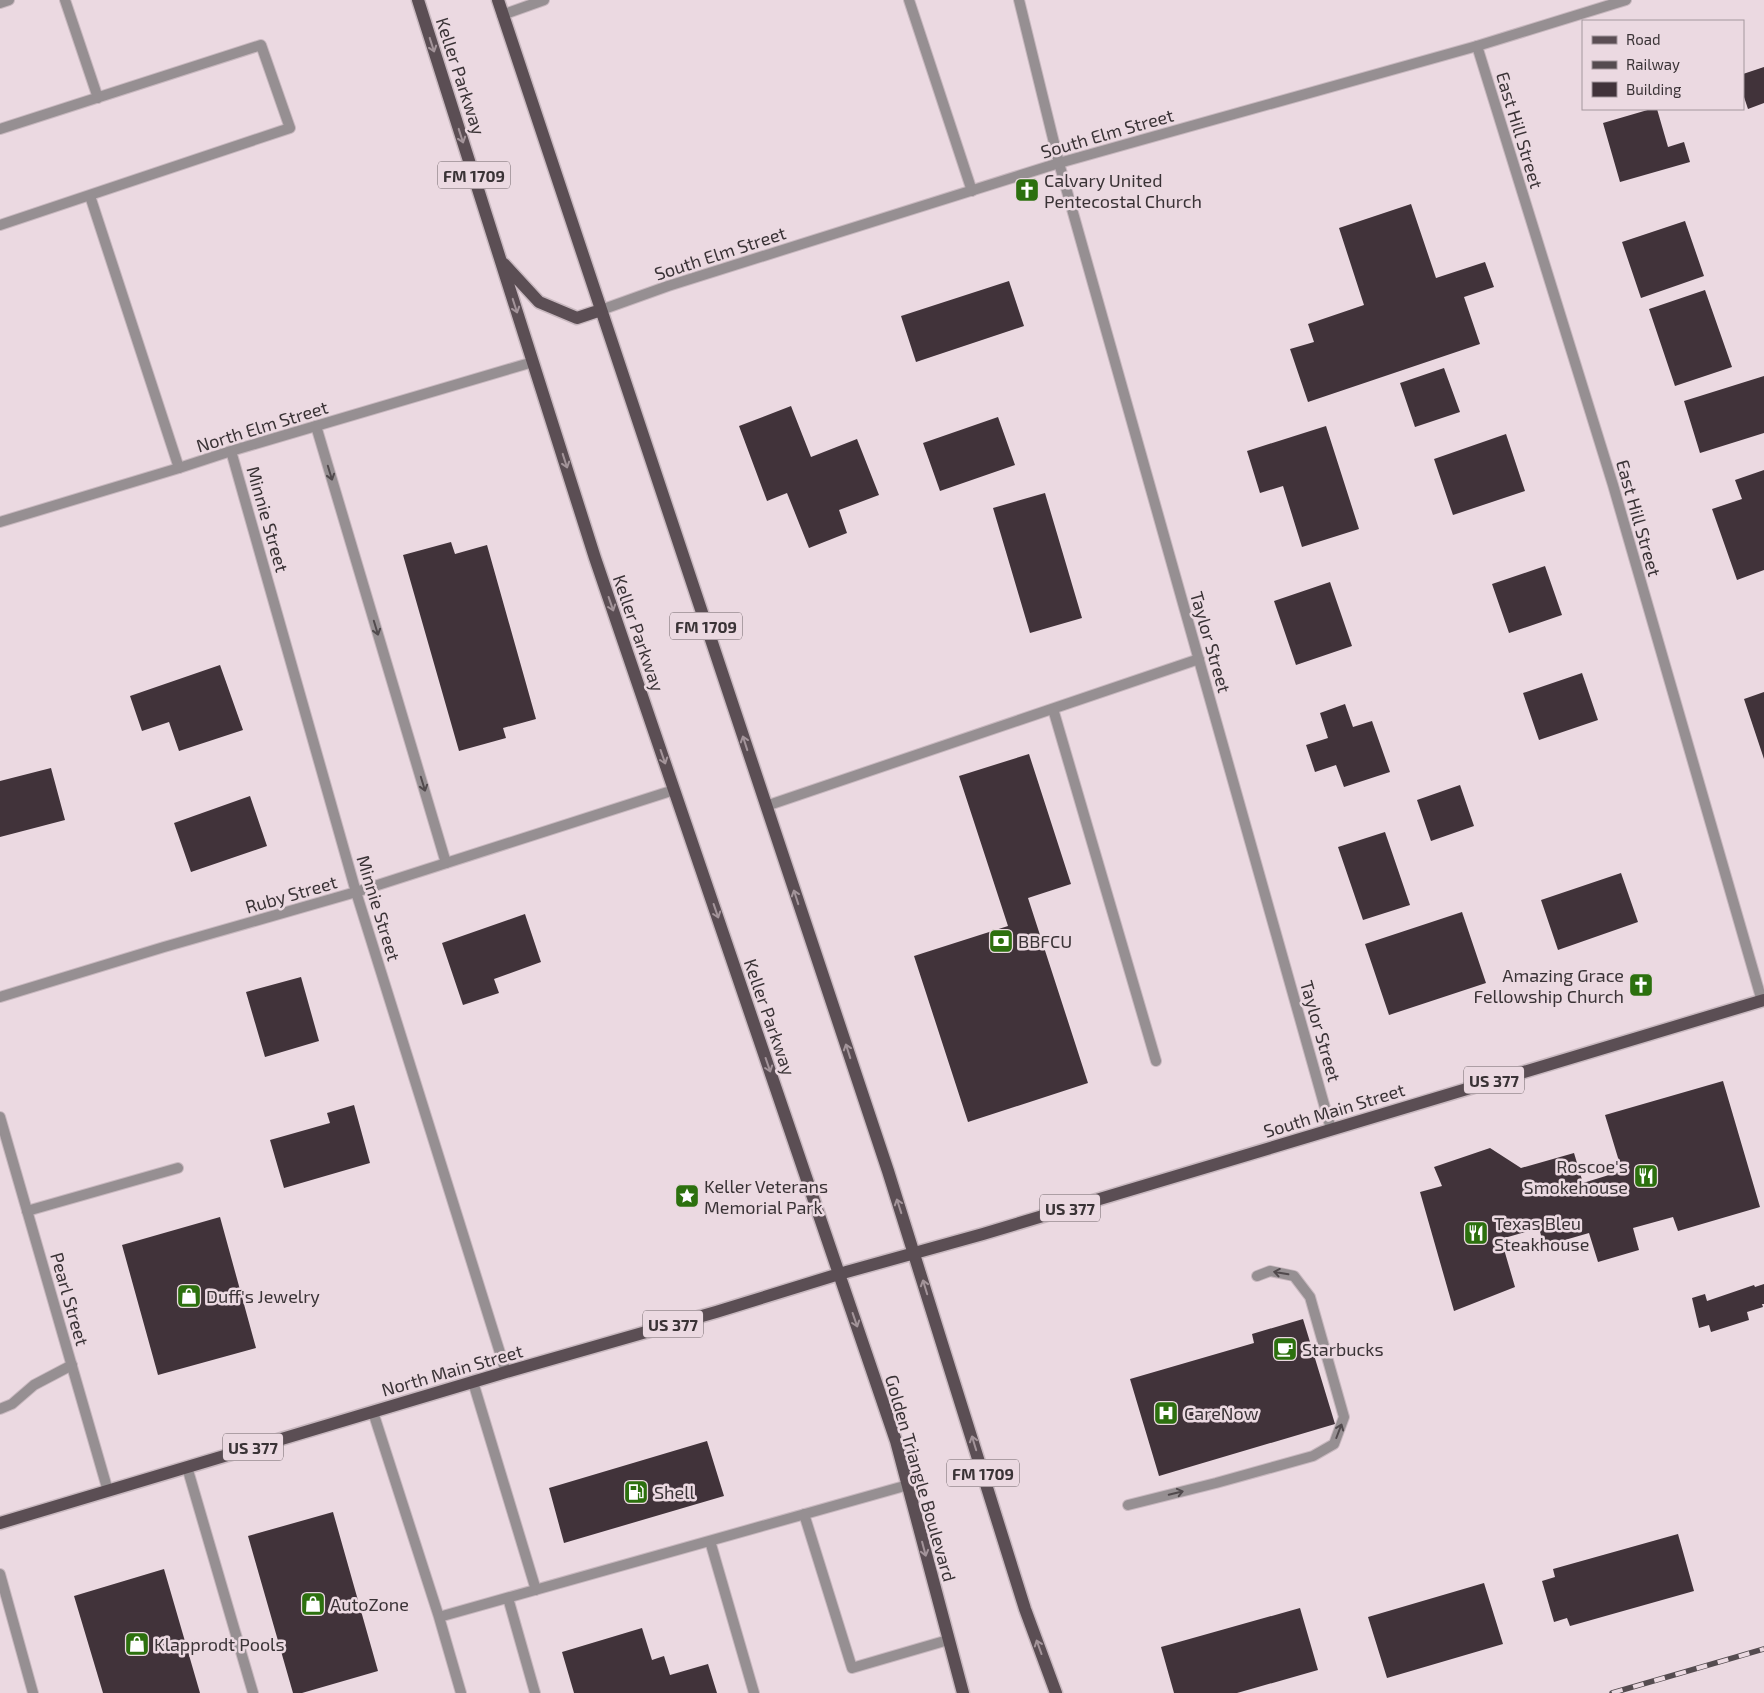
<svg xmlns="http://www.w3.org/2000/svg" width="1764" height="1693" font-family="'Exo 2',sans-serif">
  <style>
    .building { fill: #41333a }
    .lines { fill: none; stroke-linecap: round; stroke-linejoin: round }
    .service-casing { stroke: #c8b8bf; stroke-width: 12 }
    .minor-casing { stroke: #c8b8bf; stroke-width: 12 }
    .tertiary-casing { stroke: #c8b8bf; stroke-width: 12 }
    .primary-casing { stroke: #c8b8bf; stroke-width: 15 }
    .service { stroke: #968f92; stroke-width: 10 }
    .minor { stroke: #968f92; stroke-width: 10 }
    .tertiary { stroke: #968f92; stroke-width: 10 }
    .primary { stroke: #5b4e54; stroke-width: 12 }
    .rail-casing { stroke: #554c50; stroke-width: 5.5 }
    .rail { stroke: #ebd9e1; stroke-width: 4; stroke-dasharray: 11; stroke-linecap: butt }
    .oneway { stroke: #a3949a }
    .oneway2 { stroke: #514a4d }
    .labels { text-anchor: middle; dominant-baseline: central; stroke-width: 5; stroke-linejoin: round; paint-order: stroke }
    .shield { fill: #ebd9e1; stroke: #6f6569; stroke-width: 1 }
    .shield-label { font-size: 16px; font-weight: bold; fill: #3a3336 }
    .street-label { font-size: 18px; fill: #3a3336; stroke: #ebd9e1 }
    .poi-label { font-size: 18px; fill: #3a3336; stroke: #ebd9e1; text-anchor: start }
  </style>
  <rect width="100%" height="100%" fill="#ebd9e1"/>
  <!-- building -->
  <path class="building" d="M1764,67V103L1748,109L1743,94V74Z
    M1651,109H1657L1668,147L1684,142L1690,162L1620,182L1603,123Z
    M1411,204L1436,278L1485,262L1494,287L1464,297L1480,344L1308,402L1290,349L1314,342L1308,324L1364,305L1339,228Z
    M1685,221L1704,276L1641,298L1622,242Z
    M1009,281L1024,326L916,362L901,316Z
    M1705,290L1732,367L1675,386L1649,309Z
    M1444,368L1460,412L1415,427L1400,383Z
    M1764,376V433L1700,453L1684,401Z
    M791,406L811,457L857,439L879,495L839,510L847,533L809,548L787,493L767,501L739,426Z
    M998,417L1015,465L940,491L923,443Z
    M1326,426L1359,529L1302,547L1283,486L1260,493L1247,451Z
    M1506,434L1525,491L1453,515L1434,459Z
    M1764,470V570L1737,580L1712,509L1742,499L1735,480Z
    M1045,493L1082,618L1030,633L993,508Z
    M451,542L455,554L487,545L536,719L503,728L506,738L459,751L403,555Z
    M1545,566L1562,615L1509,633L1492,584Z
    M1330,582L1352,646L1296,665L1274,601Z
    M220,665L243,730L179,751L169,722L142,731L130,696Z
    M1582,673L1598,720L1539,740L1523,693Z
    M1764,692V759L1744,699Z
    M1345,704L1353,727L1372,721L1390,772L1344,787L1336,765L1315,772L1306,745L1328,738L1320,713Z
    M1029,754L1071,884L1028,898L1088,1083L968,1122L914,956L1008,926L959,776Z
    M51,768L65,820L0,837V781Z
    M1460,785L1474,826L1431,841L1417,800Z
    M250,796L267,846L191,872L174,823Z
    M1385,832L1410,905L1363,920L1338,847Z
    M1621,873L1638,922L1558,950L1541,900Z
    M1462,912L1486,983L1389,1015L1365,944Z
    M525,914L541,962L494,979L499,993L463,1005L442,943Z
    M301,977L319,1041L265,1057L246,992Z
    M1723,1081L1760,1207L1678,1231L1673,1217L1633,1228L1639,1250L1598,1262L1589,1233L1544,1246L1539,1228L1501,1239L1515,1287L1454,1311L1420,1192L1442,1186L1434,1167L1490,1148L1521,1168L1574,1153L1583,1183L1622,1171L1605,1115Z
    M354,1105L370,1163L284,1188L270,1140L330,1123L327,1113Z
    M220,1217L256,1348L158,1375L122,1245Z
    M1764,1284V1304H1762L1763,1307L1747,1312L1749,1320L1711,1332L1709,1325L1699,1328L1692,1298L1705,1294L1707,1301L1754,1285L1755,1287Z
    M1303,1319L1335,1424L1159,1476L1130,1379L1254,1343L1252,1334Z
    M707,1441L724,1496L564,1543L549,1488Z
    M333,1512L378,1671L302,1693H293L248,1536Z
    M1678,1534L1694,1591L1570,1626L1567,1618L1554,1622L1542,1581L1555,1577L1553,1569Z
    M164,1569L200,1693H103L74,1596Z
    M1484,1583L1503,1644L1387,1678L1368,1617Z
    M1300,1608L1318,1670L1237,1693H1174L1161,1647Z
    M642,1628L652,1660L664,1656L670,1675L708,1664L717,1693H574L562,1652Z"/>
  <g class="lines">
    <defs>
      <path id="service" d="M65,0L98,98
        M909,0L972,191
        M1019,0L1059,163
        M502,15L544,0
        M0,129L261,45L290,128L0,225
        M90,196L179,468
        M316,426L446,863
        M1053,709L1156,1061
        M766,806L1199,659
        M27,1211L178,1168
        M473,1382L536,1590
        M0,1409L12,1404L34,1385L72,1365
        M373,1412L439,1617L908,1485
        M187,1467L253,1693
        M1128,1505L1216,1483L1313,1456L1334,1444L1344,1417L1310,1297L1294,1276L1270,1271L1257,1276
        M804,1514L852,1668L948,1640
        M710,1541L754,1693
        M0,1574L33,1693
        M508,1598L535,1693
        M439,1617L461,1693"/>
      <path id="minor" d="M0,3L9,0
        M1477,46L1613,485L1762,1001
        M1059,163L1331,1129
        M231,451L356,892L506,1372
        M0,522L179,468L231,451L533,362
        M0,997L164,947L356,892L674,790
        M0,1117L108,1491"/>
      <path id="tertiary" d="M601,310L668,286L1059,163L1477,46L1626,0"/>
      <path id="primary" d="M418,0L595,558L896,1441L963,1693
        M498,0L888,1171L1025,1609L1056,1693
        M504,264L539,302L577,318L601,310
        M0,1523L506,1372L716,1312L839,1274L983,1234L1764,1000"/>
    </defs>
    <!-- service casing -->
    <use href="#service" class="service-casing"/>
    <!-- minor casing -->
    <use href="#minor" class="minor-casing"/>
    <!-- tertiary casing -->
    <use href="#tertiary" class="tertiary-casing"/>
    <!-- primary casing -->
    <use href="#primary" class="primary-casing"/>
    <!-- service -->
    <use href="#service" class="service"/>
    <!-- minor -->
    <use href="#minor" class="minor"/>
    <!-- tertiary -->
    <use href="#tertiary" class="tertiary"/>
    <!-- primary -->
    <use href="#primary" class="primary"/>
    <defs>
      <path id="rail" d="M1612,1693L1764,1649"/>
    </defs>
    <!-- rail casing -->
    <use href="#rail" class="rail-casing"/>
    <!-- rail -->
    <use href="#rail" class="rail"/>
  </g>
  <!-- one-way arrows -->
  <defs><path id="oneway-shaft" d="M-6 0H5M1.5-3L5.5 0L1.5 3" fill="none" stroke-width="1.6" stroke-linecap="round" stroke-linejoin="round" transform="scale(1.25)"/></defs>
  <g class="oneway">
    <use href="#oneway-shaft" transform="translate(432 45) rotate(72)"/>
    <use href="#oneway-shaft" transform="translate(461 136) rotate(72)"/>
    <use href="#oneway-shaft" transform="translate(515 306) rotate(72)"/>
    <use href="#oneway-shaft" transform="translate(565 461) rotate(72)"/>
    <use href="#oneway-shaft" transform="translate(611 604) rotate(71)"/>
    <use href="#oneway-shaft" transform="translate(745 743) rotate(-108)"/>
    <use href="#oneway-shaft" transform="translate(663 757) rotate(71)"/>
    <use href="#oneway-shaft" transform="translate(796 897) rotate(-108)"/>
    <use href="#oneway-shaft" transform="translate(716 911) rotate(71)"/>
    <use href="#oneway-shaft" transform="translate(848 1051) rotate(-108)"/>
    <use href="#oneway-shaft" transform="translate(768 1065) rotate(71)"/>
    <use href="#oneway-shaft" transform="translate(899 1206) rotate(-108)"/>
    <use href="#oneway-shaft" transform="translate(925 1287) rotate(-107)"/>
    <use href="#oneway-shaft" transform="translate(855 1320) rotate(71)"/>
    <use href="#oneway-shaft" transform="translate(974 1443) rotate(-107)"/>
    <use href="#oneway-shaft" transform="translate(924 1549) rotate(75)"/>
    <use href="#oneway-shaft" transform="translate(1039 1647) rotate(-110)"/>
  </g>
  <g class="oneway2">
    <use href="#oneway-shaft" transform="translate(330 473) rotate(73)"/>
    <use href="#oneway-shaft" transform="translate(376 628) rotate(73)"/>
    <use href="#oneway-shaft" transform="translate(423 784) rotate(73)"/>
    <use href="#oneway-shaft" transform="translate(1281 1273) rotate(-170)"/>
    <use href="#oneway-shaft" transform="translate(1339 1431) rotate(-69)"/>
    <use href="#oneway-shaft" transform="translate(1176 1493) rotate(-14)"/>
  </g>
  <!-- icons -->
  <defs>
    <symbol id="church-square" viewBox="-11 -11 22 22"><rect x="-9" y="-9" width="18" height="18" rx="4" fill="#2c700e" stroke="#ebd9e1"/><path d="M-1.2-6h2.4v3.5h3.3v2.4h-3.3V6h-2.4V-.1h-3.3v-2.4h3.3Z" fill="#fff"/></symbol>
    <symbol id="bank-square" viewBox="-11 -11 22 22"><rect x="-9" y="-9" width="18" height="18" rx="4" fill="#2c700e" stroke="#ebd9e1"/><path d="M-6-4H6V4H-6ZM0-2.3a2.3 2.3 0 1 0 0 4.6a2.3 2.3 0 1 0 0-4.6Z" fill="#fff"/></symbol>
    <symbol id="restaurant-square" viewBox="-11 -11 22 22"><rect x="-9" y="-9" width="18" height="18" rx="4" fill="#2c700e" stroke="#ebd9e1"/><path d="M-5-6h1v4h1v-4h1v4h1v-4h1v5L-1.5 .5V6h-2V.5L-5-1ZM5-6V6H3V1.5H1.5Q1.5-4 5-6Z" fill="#fff"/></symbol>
    <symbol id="sight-square" viewBox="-11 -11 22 22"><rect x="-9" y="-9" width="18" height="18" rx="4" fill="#2c700e" stroke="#ebd9e1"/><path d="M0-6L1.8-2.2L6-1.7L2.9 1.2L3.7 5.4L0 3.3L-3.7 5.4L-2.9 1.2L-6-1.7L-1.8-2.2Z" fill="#fff"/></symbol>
    <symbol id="shop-square" viewBox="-11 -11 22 22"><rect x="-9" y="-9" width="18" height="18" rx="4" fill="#2c700e" stroke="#ebd9e1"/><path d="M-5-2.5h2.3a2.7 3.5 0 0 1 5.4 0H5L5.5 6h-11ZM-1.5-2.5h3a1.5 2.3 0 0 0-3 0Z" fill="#fff"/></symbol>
    <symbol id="cafe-square" viewBox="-11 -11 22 22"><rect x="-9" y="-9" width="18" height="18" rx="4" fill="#2c700e" stroke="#ebd9e1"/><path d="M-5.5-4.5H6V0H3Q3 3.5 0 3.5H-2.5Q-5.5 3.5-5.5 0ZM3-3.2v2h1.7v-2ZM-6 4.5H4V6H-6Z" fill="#fff"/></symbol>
    <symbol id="hospital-square" viewBox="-11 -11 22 22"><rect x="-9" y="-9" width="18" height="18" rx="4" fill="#2c700e" stroke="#ebd9e1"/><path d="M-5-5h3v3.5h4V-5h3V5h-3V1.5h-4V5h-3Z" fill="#fff"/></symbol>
    <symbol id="fuel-square" viewBox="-11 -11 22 22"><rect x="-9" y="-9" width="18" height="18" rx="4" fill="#2c700e" stroke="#ebd9e1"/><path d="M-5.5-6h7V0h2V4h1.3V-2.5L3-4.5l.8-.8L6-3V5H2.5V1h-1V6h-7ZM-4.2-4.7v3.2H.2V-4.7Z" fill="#fff"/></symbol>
  </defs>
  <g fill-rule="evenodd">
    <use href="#church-square" x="1013" y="176" width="28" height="28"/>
    <use href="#bank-square" x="987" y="927" width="28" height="28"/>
    <use href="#church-square" x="1627" y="971" width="28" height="28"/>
    <use href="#restaurant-square" x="1632" y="1162" width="28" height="28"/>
    <use href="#sight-square" x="673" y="1182" width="28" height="28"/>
    <use href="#restaurant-square" x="1462" y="1219" width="28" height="28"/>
    <use href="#shop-square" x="175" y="1282" width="28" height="28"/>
    <use href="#cafe-square" x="1271" y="1335" width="28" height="28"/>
    <use href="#hospital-square" x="1152" y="1399" width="28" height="28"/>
    <use href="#fuel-square" x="622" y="1478" width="28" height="28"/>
    <use href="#shop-square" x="299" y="1590" width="28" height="28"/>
    <use href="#shop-square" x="123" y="1630" width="28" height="28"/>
  </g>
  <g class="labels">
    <!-- shield labels -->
    <g class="shield">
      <rect x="438" y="161.5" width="72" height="27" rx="4"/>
      <rect x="670" y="612.5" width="72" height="27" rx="4"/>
      <rect x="1464" y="1066.5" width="60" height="27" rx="4"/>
      <rect x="1040" y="1194.5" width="60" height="27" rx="4"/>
      <rect x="643" y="1310.5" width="60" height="27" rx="4"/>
      <rect x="223" y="1433.5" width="60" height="27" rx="4"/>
      <rect x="947" y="1459.5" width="72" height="27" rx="4"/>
    </g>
    <g class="shield-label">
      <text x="474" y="175">FM 1709</text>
      <text x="706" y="626">FM 1709</text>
      <text x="1494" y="1080">US 377</text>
      <text x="1070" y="1208">US 377</text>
      <text x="673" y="1324">US 377</text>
      <text x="253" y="1447">US 377</text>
      <text x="983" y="1473">FM 1709</text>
    </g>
    <!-- street labels -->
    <g class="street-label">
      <text transform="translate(461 76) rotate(72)">Keller Parkway</text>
      <text transform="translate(1520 130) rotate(73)">East Hill Street</text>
      <text transform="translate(1107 133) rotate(-16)">South Elm Street</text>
      <text transform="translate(720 253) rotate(-18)">South Elm Street</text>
      <text transform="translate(262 426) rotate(-17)">North Elm Street</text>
      <text transform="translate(1639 518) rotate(74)">East Hill Street</text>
      <text transform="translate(268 519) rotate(74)">Minnie Street</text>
      <text transform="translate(639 633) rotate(71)">Keller Parkway</text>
      <text transform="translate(1211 642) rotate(74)">Taylor Street</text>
      <text transform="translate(291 894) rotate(-16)">Ruby Street</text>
      <text transform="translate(379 908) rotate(73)">Minnie Street</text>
      <text transform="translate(770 1017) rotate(71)">Keller Parkway</text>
      <text transform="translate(1321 1031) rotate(74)">Taylor Street</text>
      <text transform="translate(1334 1110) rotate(-17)">South Main Street</text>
      <text transform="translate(70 1299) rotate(74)">Pearl Street</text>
      <text transform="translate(452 1370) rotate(-16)">North Main Street</text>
      <text transform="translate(921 1478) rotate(74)">Golden Triangle Boulevard</text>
    </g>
    <!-- poi labels -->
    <g class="poi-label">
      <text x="1044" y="180">Calvary United<tspan x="1044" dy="21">Pentecostal Church</tspan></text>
      <text x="1018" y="941">BBFCU</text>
      <text x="1624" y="975" text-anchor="end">Amazing Grace<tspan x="1624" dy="21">Fellowship Church</tspan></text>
      <text x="1628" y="1166" text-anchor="end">Roscoe's<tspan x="1628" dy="21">Smokehouse</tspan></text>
      <text x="704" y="1186">Keller Veterans<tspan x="704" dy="21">Memorial Park</tspan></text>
      <text x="1494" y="1223">Texas Bleu<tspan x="1494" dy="21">Steakhouse</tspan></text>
      <text x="206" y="1296">Duff's Jewelry</text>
      <text x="1302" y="1349">Starbucks</text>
      <text x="1184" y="1413">CareNow</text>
      <text x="654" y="1492">Shell</text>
      <text x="330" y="1604">AutoZone</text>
      <text x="154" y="1644">Klapprodt Pools</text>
    </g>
  </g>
  <!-- legend -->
  <rect x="1582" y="20" width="162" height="90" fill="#ebd9e1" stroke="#a4979d"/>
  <rect x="1592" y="36" width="25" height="8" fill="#5b4e54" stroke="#a4979d"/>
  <text x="1626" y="45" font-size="15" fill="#3a3336">Road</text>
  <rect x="1592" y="61" width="25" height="8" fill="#554c50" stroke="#a4979d"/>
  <text x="1626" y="70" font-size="15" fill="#3a3336">Railway</text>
  <rect x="1592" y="82" width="25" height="15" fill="#41333a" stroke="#a4979d"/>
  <text x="1626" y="95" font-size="15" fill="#3a3336">Building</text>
</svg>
